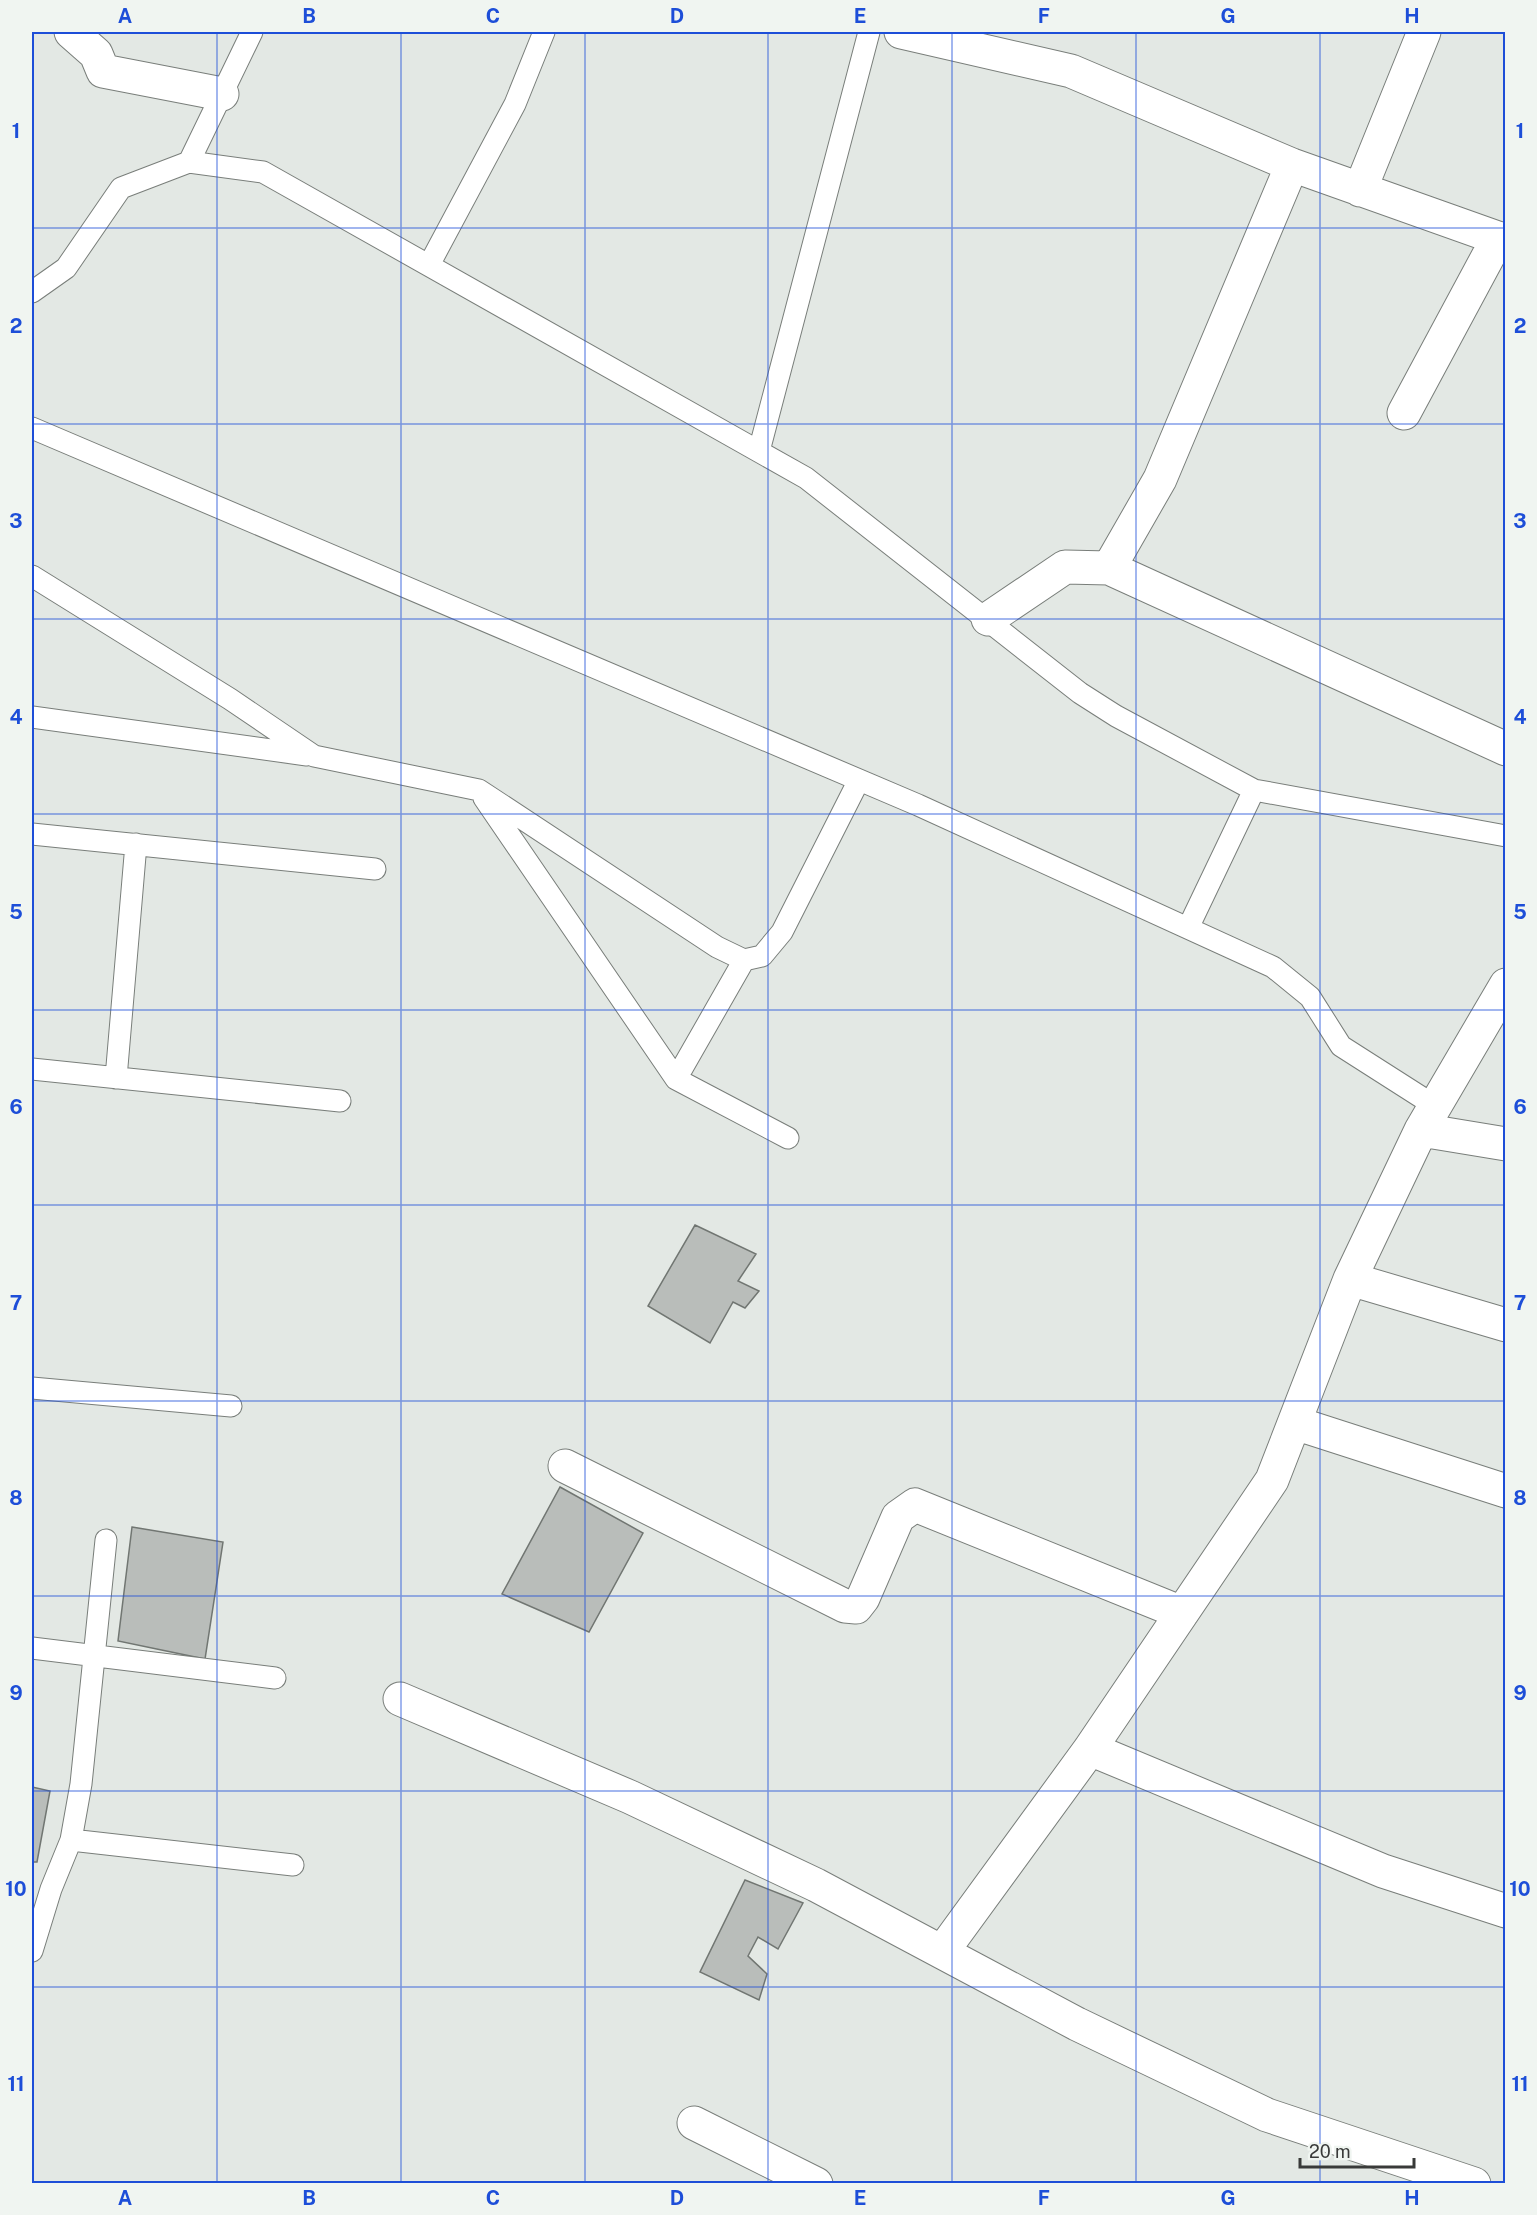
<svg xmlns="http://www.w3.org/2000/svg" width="1537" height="2215" font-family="'Public Sans',sans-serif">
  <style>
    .building { fill: #b9bdba; stroke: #717672; stroke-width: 1.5 }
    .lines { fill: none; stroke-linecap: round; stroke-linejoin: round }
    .service-casing { stroke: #797e7a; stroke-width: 23 }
    .minor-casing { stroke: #797e7a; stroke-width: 35 }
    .service { stroke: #fff; stroke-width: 21 }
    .minor { stroke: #fff; stroke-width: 33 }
    .grid { fill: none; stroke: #1d4ed8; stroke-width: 1.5; stroke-opacity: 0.55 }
    .neatline { fill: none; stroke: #1d4ed8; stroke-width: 2 }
    .grid-label { font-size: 20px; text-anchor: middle; font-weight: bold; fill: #1d4ed8 }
  </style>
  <rect width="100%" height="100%" fill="#e3e8e4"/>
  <!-- building -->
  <path class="building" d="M695,1225L756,1254L738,1281L759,1291L745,1308L733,1302L710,1343L648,1306Z
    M560,1487L643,1533L589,1632L502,1594Z
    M132,1527L223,1542L205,1659L118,1641Z
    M32,1787L50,1791L37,1862H32Z
    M745,1880L803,1903L778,1949L758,1937L748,1956L767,1974L759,2000L700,1972Z"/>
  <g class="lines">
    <defs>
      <path id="service" d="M189,162L252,32
        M429,265L515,104L544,32
        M32,292L66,268L121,188L189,162L263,172L806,478L1080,693L1116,716L1254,790L1506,836
        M32,428L918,805L1273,967L1310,997L1341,1046L1435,1106
        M759,451L869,32
        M32,576L230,699L314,756L479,790L717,947L744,960L762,956L782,932L859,780
        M32,717L307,755
        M484,798L676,1079L788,1138
        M32,834L375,869
        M1188,928L1254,790
        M32,1069L340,1101
        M116,1078L136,844
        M676,1079L744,960
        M32,1388L231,1406
        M32,1648L275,1678
        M71,1840L293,1865
        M32,1951L51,1889L71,1840L81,1784L106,1540"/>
      <path id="minor" d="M71,32L96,54L103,71L222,94
        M901,32L1071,71L1292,165L1506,241
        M1360,190L1424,32
        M1404,413L1498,238
        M1109,568L1160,479L1292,165
        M988,619L1065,567L1109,568L1506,749
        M1421,1130L1506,1144
        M1350,1279L1506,1325
        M1295,1423L1506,1491
        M565,1466L845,1606L856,1607L863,1598L898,1517L915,1505L1182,1613
        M400,1699L630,1797L816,1885L1077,2024L1267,2115L1474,2184
        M1090,1749L1383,1871L1506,1911
        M942,1952L1090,1749L1272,1480L1350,1279L1421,1130L1506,985
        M694,2123L816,2184"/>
    </defs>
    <!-- service casing -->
    <use href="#service" class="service-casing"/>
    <!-- minor casing -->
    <use href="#minor" class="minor-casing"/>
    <!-- service -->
    <use href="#service" class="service"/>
    <!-- minor -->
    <use href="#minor" class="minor"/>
  </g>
  <!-- grid -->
  <path class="grid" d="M217,32V2184M401,32V2184M585,32V2184M768,32V2184M952,32V2184M1136,32V2184M1320,32V2184M32,228H1506M32,424H1506M32,619H1506M32,814H1506M32,1010H1506M32,1205H1506M32,1401H1506M32,1596H1506M32,1791H1506M32,1987H1506"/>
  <!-- border -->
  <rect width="1537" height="2215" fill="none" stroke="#f0f5f1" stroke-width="66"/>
  <!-- scale -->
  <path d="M1300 2158v9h114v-9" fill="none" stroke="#393a39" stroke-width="3"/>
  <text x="1309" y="2158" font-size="18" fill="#393a39" stroke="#f0f5f1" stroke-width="4.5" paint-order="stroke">20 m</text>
  <rect x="33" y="33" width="1471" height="2149" class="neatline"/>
  <g class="grid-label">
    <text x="125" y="23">A</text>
    <text x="309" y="23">B</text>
    <text x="493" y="23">C</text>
    <text x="677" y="23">D</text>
    <text x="860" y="23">E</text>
    <text x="1044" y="23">F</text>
    <text x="1228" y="23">G</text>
    <text x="1412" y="23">H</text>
    <text x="16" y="138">1</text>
    <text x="1520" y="138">1</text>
    <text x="16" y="333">2</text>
    <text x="1520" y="333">2</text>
    <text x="16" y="528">3</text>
    <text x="1520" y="528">3</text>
    <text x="16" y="724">4</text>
    <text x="1520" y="724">4</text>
    <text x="16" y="919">5</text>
    <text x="1520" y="919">5</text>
    <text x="16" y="1114">6</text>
    <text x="1520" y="1114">6</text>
    <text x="16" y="1310">7</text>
    <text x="1520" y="1310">7</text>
    <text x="16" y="1505">8</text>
    <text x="1520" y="1505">8</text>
    <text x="16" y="1700">9</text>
    <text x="1520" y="1700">9</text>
    <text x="16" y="1896">10</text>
    <text x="1520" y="1896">10</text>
    <text x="16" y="2091">11</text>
    <text x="1520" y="2091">11</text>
    <text x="125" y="2205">A</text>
    <text x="309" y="2205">B</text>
    <text x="493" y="2205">C</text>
    <text x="677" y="2205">D</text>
    <text x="860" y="2205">E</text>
    <text x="1044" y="2205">F</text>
    <text x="1228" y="2205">G</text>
    <text x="1412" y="2205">H</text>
  </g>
</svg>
